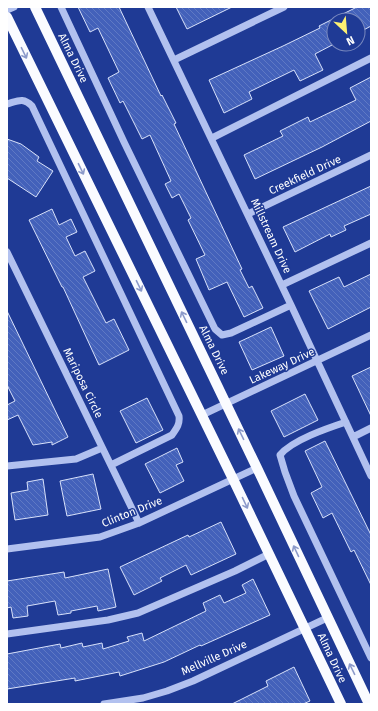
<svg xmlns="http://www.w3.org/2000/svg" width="378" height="711" font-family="'Fira Sans',sans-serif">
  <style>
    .building { fill: url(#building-back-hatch); stroke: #d8e1fa }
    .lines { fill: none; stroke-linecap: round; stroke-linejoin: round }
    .minor { stroke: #b2c1ef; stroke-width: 7 }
    .major { stroke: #fafbff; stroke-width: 10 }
    .oneway { stroke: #8c9aca }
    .labels { text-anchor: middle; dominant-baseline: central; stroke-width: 3; stroke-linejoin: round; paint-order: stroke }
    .street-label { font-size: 11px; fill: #fff; stroke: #1f3a95 }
  </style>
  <defs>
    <pattern id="building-back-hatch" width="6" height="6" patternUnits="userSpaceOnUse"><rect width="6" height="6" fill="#4361ba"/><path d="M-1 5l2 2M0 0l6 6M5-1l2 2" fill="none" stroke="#5f79c4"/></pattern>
  </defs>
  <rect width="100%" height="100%" fill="#1f3a95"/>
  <!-- building -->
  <path class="building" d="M78,7H119L161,96L162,95L176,123L174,124L242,269L240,270L249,288L252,286L263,308L244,317L227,282L209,290L196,259L205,255L188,220L191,218L179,194L172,198L165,184L171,181L150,135L142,139L123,101L120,103L108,78L119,72L98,28L90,32Z
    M176,7H232L187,29Z
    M357,7H371V26L358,33V20H334V44L315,54L323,70L300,81L294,70L249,92L252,99L224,113L209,80L283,46L320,28L319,26Z
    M371,77V121L322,147L255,179L244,155L283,136L280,131L308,117L310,122L356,100L350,88Z
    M7,139L21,144L39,157L37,161L53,171L36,197L7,178Z
    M371,186V214L344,226L346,230L331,237L330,234L295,252L283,227Z
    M52,209L59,225L71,219L77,232L66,237L75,256L85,251L95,271L83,277L106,323L114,319L129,350L99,365L63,287H62L29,220Z
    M371,274V307L328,329L309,291L339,277L344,287Z
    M7,311L68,437L52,445V442L33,445L18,415L7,420V405L15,401L7,385Z
    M271,327L284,356L252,370L239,342Z
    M371,367V416L352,376Z
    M305,394L318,420L284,437L271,411Z
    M147,398L163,430L136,443L120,411Z
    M325,441L371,535V585L354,550L351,552L332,513L323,518L311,493L322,487L305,451Z
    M177,448L183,462L176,465L184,481L160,493L145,464Z
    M93,474L101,509L67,516L60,481Z
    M43,479L48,515L15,520L11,493L28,490L27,482Z
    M221,522L236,554L191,575L186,565L160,578L162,581L134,595L120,567L188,535L189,537Z
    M108,569L116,607L98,611L97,606L71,611V613L58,615L55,601L27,606L28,616L13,618L11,607L7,608V581L64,572L65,578Z
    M253,579L270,615L201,646L200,645L164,662L120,676L119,672L75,681V678L7,689V654L60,644L61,648L82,643L83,647L102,643L103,649L129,641L127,637L142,633L144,641L206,611L203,603L220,595L224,603L246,593L242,585Z
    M294,667L310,701L303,704H232L268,686L266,681Z"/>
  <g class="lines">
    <!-- minor -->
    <path class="minor" d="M61,7L124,142L215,329L222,335L231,333L291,305
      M148,7L291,305L371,476
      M7,10L14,7
      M174,60L284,7
      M7,104C18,101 23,97 32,106L179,416C180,424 177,428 172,435L111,465
      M212,138L371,58
      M248,214L371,155
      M7,252L139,523
      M282,285L371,243
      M202,415L371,335
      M346,422C328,428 292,440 280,455L285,472L294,496L371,658
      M353,437L371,428
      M7,466L76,459L102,448
      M7,549L100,537L139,523L257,468
      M7,634L108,620L138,613L235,571L269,554
      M104,704L143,698L167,691L193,681L327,618"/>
    <!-- major -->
    <path class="major" d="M35,7L257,468L369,704
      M7,17L233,479L341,704"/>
  </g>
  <!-- one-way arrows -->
  <defs><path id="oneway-shaft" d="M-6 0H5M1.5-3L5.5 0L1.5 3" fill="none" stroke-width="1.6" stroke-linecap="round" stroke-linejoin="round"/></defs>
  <g class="oneway">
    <use href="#oneway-shaft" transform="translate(24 53) rotate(64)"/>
    <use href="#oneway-shaft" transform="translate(81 169) rotate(64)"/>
    <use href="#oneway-shaft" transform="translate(139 286) rotate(64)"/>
    <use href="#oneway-shaft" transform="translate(184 317) rotate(-116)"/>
    <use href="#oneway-shaft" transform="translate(241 434) rotate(-116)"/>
    <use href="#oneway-shaft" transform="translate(245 503) rotate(65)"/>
    <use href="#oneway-shaft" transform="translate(296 551) rotate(-115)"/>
    <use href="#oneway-shaft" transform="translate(352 669) rotate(-116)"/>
  </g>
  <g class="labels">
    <!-- street labels -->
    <g class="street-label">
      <text transform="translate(73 58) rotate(64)">Alma Drive</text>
      <text transform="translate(305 175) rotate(-25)">Creekfield Drive</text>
      <text transform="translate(271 236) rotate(65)">Millstream Drive</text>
      <text transform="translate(214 350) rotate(64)">Alma Drive</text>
      <text transform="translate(282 366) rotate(-25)">Lakeway Drive</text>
      <text transform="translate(83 383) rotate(64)">Mariposa Circle</text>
      <text transform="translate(132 512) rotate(-22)">Clinton Drive</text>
      <text transform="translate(214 658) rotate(-24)">Mellville Drive</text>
      <text transform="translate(332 658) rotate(65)">Alma Drive</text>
    </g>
  </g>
  <!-- border -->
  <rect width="378" height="711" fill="none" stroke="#ffffff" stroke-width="16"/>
  <!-- north arrow -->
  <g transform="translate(346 32) rotate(154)"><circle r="19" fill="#1f3a95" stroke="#7989bf"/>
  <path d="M0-3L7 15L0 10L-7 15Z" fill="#fdf072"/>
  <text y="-6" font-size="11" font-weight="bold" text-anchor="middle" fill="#ffffff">N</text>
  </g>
</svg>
